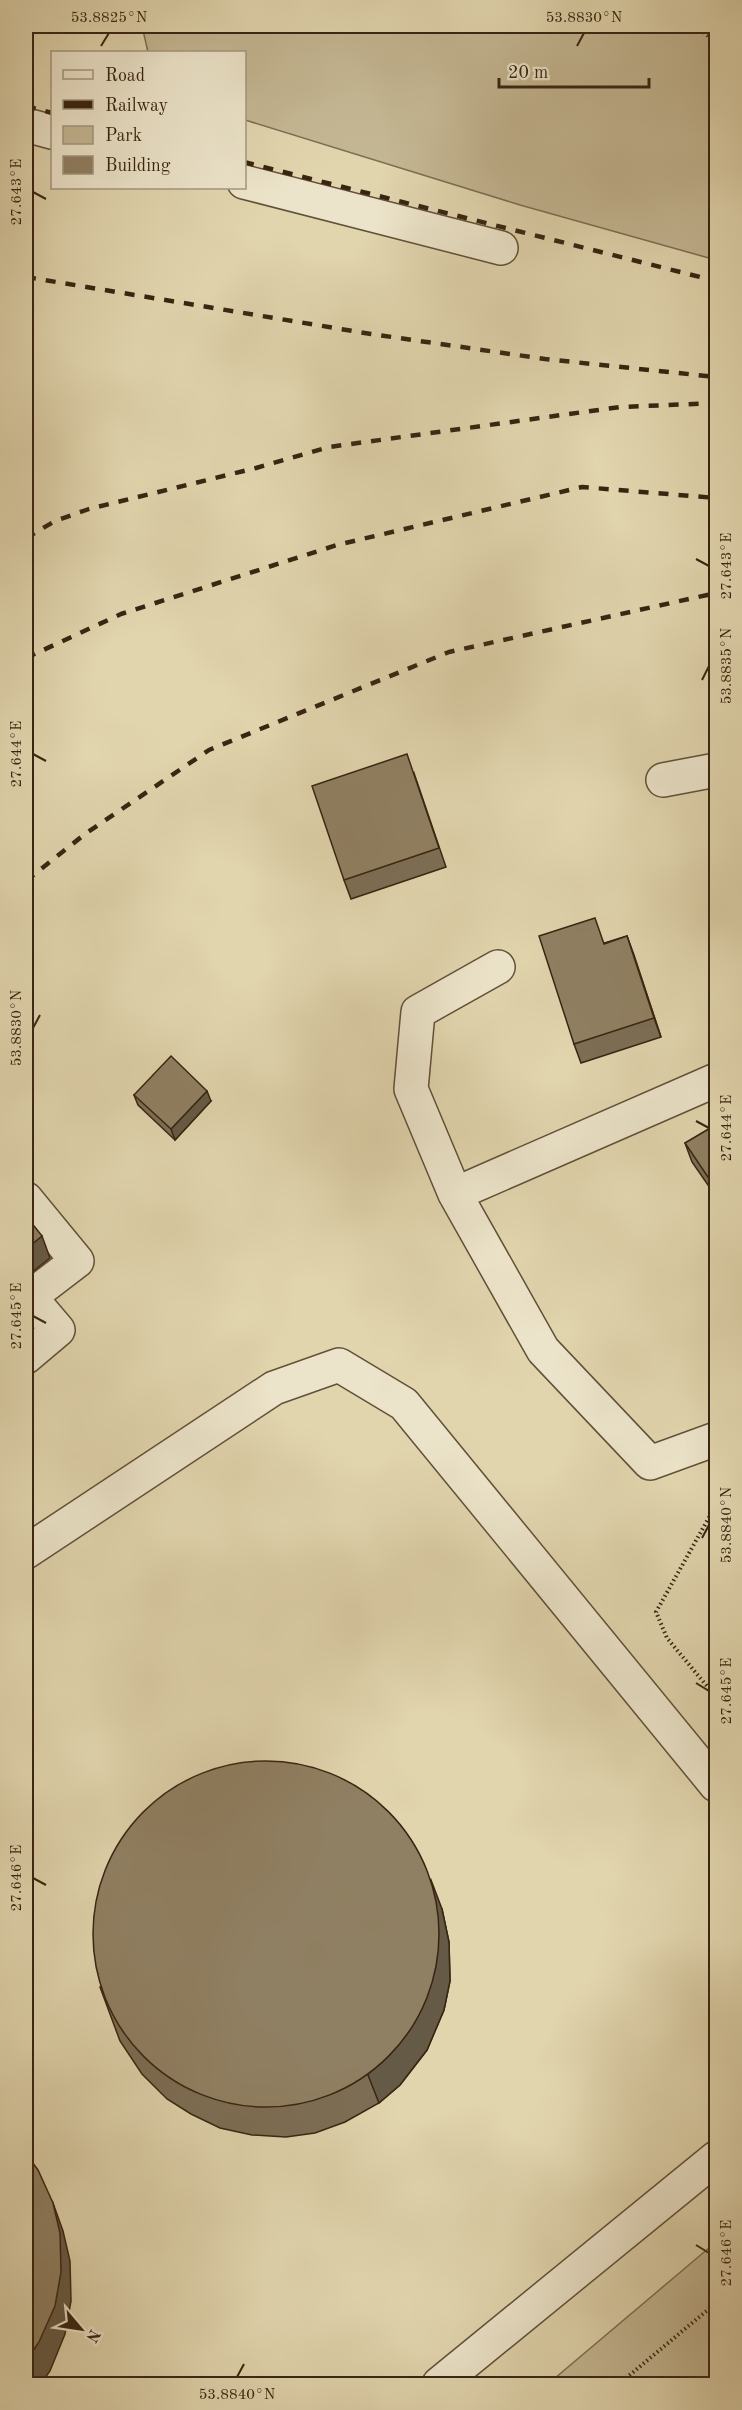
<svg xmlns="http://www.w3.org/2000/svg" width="742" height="2410" font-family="'Old Standard TT',serif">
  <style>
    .green { fill: #c4b793; stroke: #7e6e52; stroke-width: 1.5 }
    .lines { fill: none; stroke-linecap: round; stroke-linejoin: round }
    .minor-casing { stroke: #625038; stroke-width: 36 }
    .path { stroke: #382411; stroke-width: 4; stroke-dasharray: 1.5 3; stroke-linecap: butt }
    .minor { stroke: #ece4ca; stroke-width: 33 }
    .rail { stroke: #382411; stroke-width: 4.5; stroke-dasharray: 10 10; stroke-linecap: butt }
    .wall { fill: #7c6e55; stroke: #382411; stroke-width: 1.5 }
    .shaded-wall { fill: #655a45; stroke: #382411; stroke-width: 1.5 }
    .building { fill: #908063; stroke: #382411; stroke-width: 1.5 }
    .ticks { fill: none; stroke: #382411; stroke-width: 2 }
    .neatline { fill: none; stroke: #382411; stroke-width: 2 }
    .ticks-label { font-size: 15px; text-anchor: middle; fill: #382411 }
  </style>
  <rect width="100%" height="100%" fill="#e1d5ae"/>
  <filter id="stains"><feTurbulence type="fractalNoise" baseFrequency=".00333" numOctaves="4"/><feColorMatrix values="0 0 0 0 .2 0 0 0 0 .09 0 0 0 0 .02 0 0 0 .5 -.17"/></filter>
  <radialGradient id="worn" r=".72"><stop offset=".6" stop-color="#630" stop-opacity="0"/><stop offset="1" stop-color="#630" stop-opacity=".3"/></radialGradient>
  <!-- green -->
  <path class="green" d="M142,26H716V260L520,205L245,120L244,52H148Z
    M716,2242V2384H548Z"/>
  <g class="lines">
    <defs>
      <path id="minor" d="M26,125L52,132
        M244,182L501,248
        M663,780L716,770
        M498,967L418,1012L411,1089L455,1194L716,1080
        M455,1194L543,1350L650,1463L716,1439
        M26,1199L77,1261L30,1297L58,1330L26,1357
        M26,1552L274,1388L339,1365L404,1404L716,1785
        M439,2384L716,2158"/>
    </defs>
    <!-- minor casing -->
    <use href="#minor" class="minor-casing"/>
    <!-- path -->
    <path class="path" d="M697,26L716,43
      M716,1505L656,1612L667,1638L716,1697
      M619,2384L716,2303"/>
    <!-- minor -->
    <use href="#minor" class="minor"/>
    <!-- rail -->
    <path class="rail" d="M26,106L52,113
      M244,162L716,281
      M26,277L371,334L545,359L716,377
      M26,538L55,521L89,509L256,468L329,447L620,407L716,403
      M26,658L121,614L337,545L582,487L716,498
      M26,881L85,834L209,750L449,652L716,593"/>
  </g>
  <!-- wall -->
  <path class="wall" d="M414,773L446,867L351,899L344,880Z
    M627,936L661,1037L581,1063L574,1044L604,943Z
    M134,1095L211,1101L175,1140L138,1105Z
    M717,1124V1198L692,1162L685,1143Z
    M442,1909L449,1942L450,1981L444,2010L427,2050L400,2085L379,2103L345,2122L315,2133L286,2137L252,2135L220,2128L191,2114L167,2099L142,2074L120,2041L100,1987Z"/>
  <!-- shaded-wall -->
  <path class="shaded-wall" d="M627,936L634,955L661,1037L654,1018Z
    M207,1091L211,1101L175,1140L171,1129Z
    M42,1236L50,1258L26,1277V1249Z
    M431,1880L442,1909L449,1942L450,1981L444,2010L427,2050L400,2085L379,2103L368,2075Z
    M53,2203L63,2231L70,2261L71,2301L65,2334L50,2371L40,2385H26V2361Z"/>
  <!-- building -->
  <path class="building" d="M407,754L439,848L344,880L312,786Z
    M595,918L604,944L627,936L654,1018L574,1044L539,936Z
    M171,1056L207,1091L171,1129L134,1095Z
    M717,1124V1188L716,1189L685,1143Z
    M26,1216L42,1236L26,1249Z
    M93 1934a173 173 0 1 1 346 0a173 173 0 1 1-346 0Z
    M26,2154L38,2170L53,2203L60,2233L61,2272L55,2306L39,2342L26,2361Z"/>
  <!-- ticks -->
  <path class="ticks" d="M101,46L109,33M577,46L584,33M33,192L46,199M696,559L709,566M702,680L709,666M33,754L46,761M33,1028L40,1015M696,1121L709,1128M33,1316L46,1323M702,1538L709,1525M696,1683L709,1691M33,1878L46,1885M696,2245L709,2253M237,2377L244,2364"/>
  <!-- margin -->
  <rect width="742" height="2410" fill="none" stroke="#e1d5ae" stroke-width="66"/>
  <!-- legend -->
  <rect x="51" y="51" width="195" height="138" fill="#ece4ca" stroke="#a49780" stroke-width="1.5"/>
  <rect x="63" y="70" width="30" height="9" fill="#ece4ca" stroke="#a49780" stroke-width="1.5"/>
  <text x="105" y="81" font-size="18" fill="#382411">Road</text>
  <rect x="63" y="100" width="30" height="9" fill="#382411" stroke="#a49780" stroke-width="1.5"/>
  <text x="105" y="111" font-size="18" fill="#382411">Railway</text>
  <rect x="63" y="126" width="30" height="18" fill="#c4b793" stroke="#a49780" stroke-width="1.5"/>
  <text x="105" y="141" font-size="18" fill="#382411">Park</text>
  <rect x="63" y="156" width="30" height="18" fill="#908063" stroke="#a49780" stroke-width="1.5"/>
  <text x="105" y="171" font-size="18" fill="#382411">Building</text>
  <!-- north arrow -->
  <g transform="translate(81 2329) rotate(119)" stroke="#ece4ca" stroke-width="4.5" paint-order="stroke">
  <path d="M0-4.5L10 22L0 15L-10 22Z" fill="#382411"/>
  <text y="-9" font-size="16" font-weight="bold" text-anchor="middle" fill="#382411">N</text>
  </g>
  <!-- scale -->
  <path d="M499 78v9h150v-9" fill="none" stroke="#382411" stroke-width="3"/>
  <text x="508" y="78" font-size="18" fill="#382411" stroke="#ece4ca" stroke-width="4.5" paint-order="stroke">20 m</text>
  <rect x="33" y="33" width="676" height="2344" class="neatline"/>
  <g class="ticks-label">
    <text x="109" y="22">53.8825°N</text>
    <text x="584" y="22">53.8830°N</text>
    <text transform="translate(16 192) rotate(-90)" y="5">27.643°E</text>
    <text transform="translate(726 566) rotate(-90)" y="5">27.643°E</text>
    <text transform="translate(726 666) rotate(-90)" y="5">53.8835°N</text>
    <text transform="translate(16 754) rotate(-90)" y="5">27.644°E</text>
    <text transform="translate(16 1028) rotate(-90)" y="5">53.8830°N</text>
    <text transform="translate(726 1128) rotate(-90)" y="5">27.644°E</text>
    <text transform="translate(16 1316) rotate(-90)" y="5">27.645°E</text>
    <text transform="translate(726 1525) rotate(-90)" y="5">53.8840°N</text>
    <text transform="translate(726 1691) rotate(-90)" y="5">27.645°E</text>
    <text transform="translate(16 1878) rotate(-90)" y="5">27.646°E</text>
    <text transform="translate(726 2253) rotate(-90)" y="5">27.646°E</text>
    <text x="237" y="2399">53.8840°N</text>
  </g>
  <rect width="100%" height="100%" filter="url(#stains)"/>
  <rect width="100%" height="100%" fill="url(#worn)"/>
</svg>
